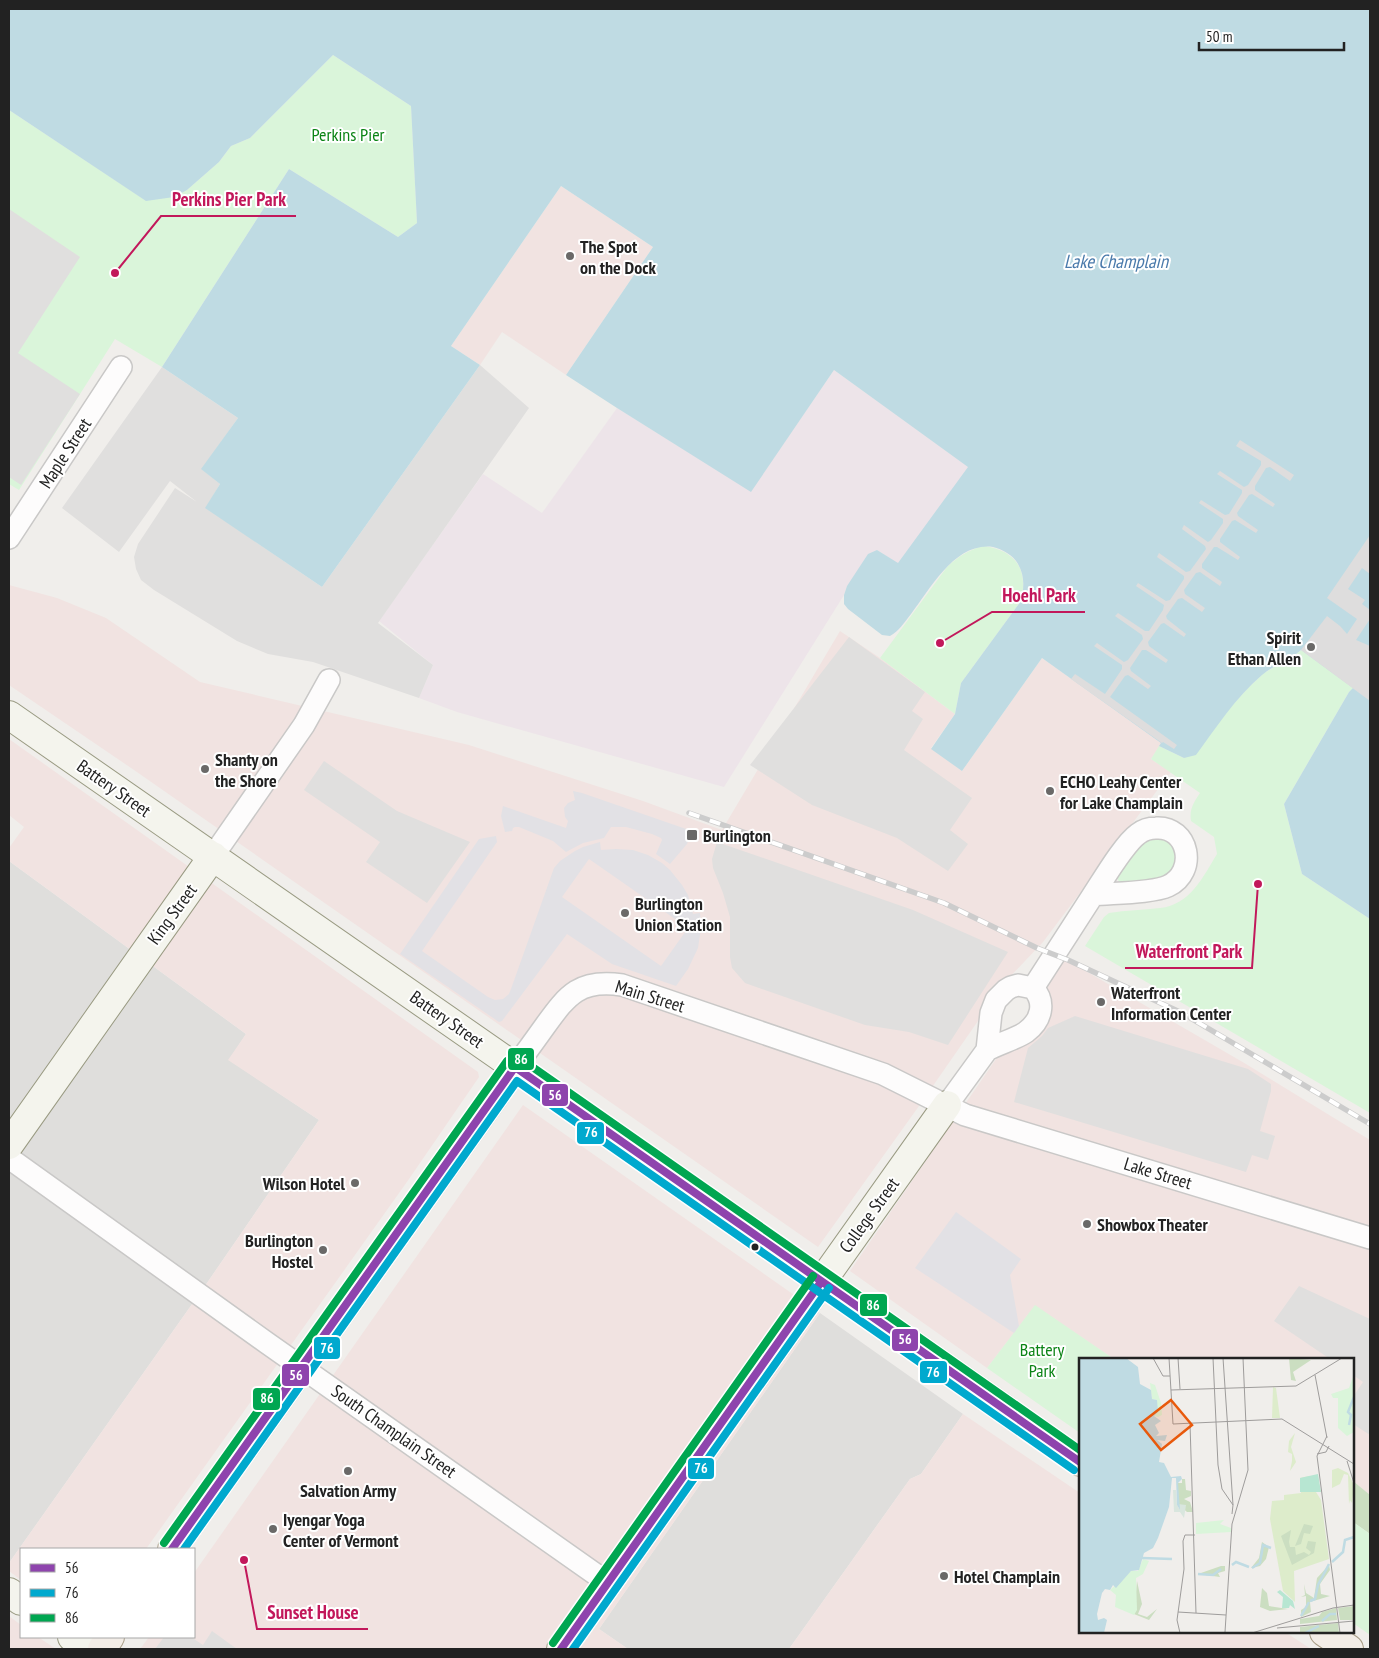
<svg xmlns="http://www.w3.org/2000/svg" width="1379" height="1658" font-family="'PT Sans Narrow',sans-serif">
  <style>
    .residential { fill: #dfdedc }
    .commercial { fill: #f1e3e1 }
    .industrial { fill: #ede4e9 }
    .forest { fill: #cbdec1 }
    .park { fill: #daf5da }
    .parking { fill: #e0dfde }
    .plaza { fill: #e2e1e5; fill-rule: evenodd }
    .water { fill: #bfdbe3 }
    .pier { fill: #dedddd }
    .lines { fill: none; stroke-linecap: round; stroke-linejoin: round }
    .street-casing { stroke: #c9c8c7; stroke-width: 24 }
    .secondary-casing { stroke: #999a82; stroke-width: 30 }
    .primary-casing { stroke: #a79c86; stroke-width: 30 }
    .street { stroke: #fdfcfc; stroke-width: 21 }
    .secondary { stroke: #f4f4ed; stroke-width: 28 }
    .primary { stroke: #f3ede7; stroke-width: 28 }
    .rail-casing { stroke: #ccc; stroke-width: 5.5 }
    .rail { stroke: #fff; stroke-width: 4; stroke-dasharray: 11; stroke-linecap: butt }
    .bus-1-casing { stroke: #fff; stroke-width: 11 }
    .bus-2-casing { stroke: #fff; stroke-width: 11 }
    .bus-3-casing { stroke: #fff; stroke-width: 11 }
    .bus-1 { stroke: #8e44ad; stroke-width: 8 }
    .bus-2 { stroke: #00a9ce; stroke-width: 8 }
    .bus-3 { stroke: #00a651; stroke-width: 8 }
    .poi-dot { fill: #6a6968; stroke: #fff; stroke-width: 2 }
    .bus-dot { fill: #222; stroke: #fff; stroke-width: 2 }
    .labels { text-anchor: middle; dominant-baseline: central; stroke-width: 4; stroke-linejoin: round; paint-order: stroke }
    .park-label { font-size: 18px; fill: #0c8416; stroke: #fff }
    .poi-label { font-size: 18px; font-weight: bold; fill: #222; stroke: #fff; text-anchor: start }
    .street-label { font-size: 18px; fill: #222; stroke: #fff }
    .water-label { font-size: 19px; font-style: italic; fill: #4a7aab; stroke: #fff }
    .inset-river { fill: none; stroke: #bfdbe3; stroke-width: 2.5 }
    .inset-road { fill: none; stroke: #9e9c9b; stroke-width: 1 }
    .view { fill: #e8590c; fill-opacity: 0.15; stroke: #e8590c; stroke-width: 2.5 }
    .inset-edge { fill: none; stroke: #222; stroke-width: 2.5 }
    .leader { fill: none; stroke: #c2185b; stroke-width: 2 }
    .callout-dot { fill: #c2185b; stroke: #fff; stroke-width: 2 }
    .callout-label { font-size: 19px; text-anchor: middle; font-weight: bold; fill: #c2185b; stroke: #fff; stroke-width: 4; stroke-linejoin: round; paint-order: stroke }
    .line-badge { stroke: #fff; stroke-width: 2 }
    .badge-label { font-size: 14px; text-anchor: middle; font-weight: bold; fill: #fff }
  </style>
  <rect width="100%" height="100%" fill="#f0eeeb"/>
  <!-- residential -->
  <path class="residential" d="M9,861L246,1034L229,1060L319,1120L207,1283L9,1563Z
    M820,1313L963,1414L921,1474L910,1479L789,1649H628L599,1629Z"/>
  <!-- commercial -->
  <path class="commercial" d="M561,186L653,247L566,375L502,332L480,365L451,346Z
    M9,585L57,598L106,618L200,682L469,745L643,801L722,830L840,631L880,658L955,714L931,748L962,771L1042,658L1162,743L1151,759L1171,772L1043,942L1005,982L919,1106L818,1247L134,770L9,685Z
    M9,739L478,1072L479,1077L409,1179L146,1549H21V1580L9,1571V1563L207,1283L319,1120L228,1060L246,1034L9,861V848L24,827L9,815Z
    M1065,959L1246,1064L1370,1140V1495L1353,1481V1359H1114L1035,1306L987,1368L850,1271Z
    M523,1105L820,1313L599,1629L628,1649H140L149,1637H194V1573Z
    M963,1414L1080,1493V1632H1285L1311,1649H789L910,1479L921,1474Z
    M9,1616L21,1625V1637H38L56,1649H9Z"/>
  <!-- industrial -->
  <path class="industrial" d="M834,370L969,467L898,564L877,550L847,586L844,595L724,787L457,712L419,698L433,665L379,621L483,474L542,513L617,408L751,491Z"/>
  <!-- forest -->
  <path class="forest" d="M1353,1481L1370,1495V1534L1353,1522Z"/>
  <!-- park -->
  <path class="park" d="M333,55L411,106L417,223L398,237L289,169L162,367L115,339L19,490L9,484V110L145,200L187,190L219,162L231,146L250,138Z
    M984,546C1015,550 1029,570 1021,601L961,683L955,714L880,658L947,567C959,556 968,550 984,546Z
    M1301,650L1354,688L1349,692L1284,804L1302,874L1370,919V1113L1085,946L1104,917L1109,913C1126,910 1143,910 1160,908C1190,905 1203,877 1217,854L1214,837L1191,821C1189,809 1194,802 1200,793L1151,759L1159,746L1184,758L1248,688L1264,673L1294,656Z
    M1158,837C1175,844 1175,846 1178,863L1166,878L1122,884C1118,881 1117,879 1117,874C1128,860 1139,839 1158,837Z
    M1035,1305L1114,1359H1080V1433L987,1368Z
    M1353,1522L1370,1534V1635L1353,1623Z"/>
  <!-- parking -->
  <path class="parking" d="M9,209L80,257L18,353L80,394L21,485L9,477Z
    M480,365L529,408L378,623L433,665L419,698L313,662L268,654L237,641L154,590L141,580L136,569L134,557L138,544L175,488L197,502L170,481L119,552L62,508L162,367L238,418L202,469L220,484L206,508L322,587Z
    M849,637L925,692L912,711L923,719L904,750L972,798L950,830L968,844L948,871L897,838L812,805L750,765Z
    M324,761L397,811L470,842L427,903L366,862L380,842L304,790Z
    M717,842L913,910L1008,952L948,1045L909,1032L865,1025L745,983L732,968L730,957V917L723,893L713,868L712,859Z
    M1075,1016L1248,1069L1271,1084V1091L1260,1131L1275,1136L1268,1160L1252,1155L1246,1172L1014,1102L1028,1048L1042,1036L1048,1028Z
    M1299,1286L1370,1319V1435L1353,1424V1397L1363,1382L1353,1375V1359H1330L1274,1321Z
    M212,1631L237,1649H155L164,1637H191L203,1645Z"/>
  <!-- plaza -->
  <path class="plaza" d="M573,791L582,793L692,831L687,844L670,864L656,854L662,840L661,838L652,834L626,827H611L604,838L583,843L566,852L553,841L519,827H515L513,828L512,831L505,832L501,816L503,806L566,828L568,821L565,817L564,808L568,803L575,800Z
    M496,836L497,842L422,951L488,997L495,1000L503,999L509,994L511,989L554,868L560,861L575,851L583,847L600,842L601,850L616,849L633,850L648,855L662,863L670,870L682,885L688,895L693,914L700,913L701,928L698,948L688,969L676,986L612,964L567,934L502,1021L499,1022L400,954L479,839ZM589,859L688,928L661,966L562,897Z
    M956,1212L1021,1259L1010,1275L1019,1326L1014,1333L915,1268Z"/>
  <!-- water -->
  <path class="water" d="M9,9H1370V919L1302,874L1284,804L1349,692L1353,688L1301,650C1289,661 1274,665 1262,675C1235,698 1216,728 1196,755L1184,758L1159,746L1161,743L1042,658L962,771L931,749L955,714L961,683L1021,601C1024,588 1025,576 1018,564C1013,555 1002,549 993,547C955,542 931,588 911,614C904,623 899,631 890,636L882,635L848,609L844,604V595L847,586L868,554L877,550L898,563L968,467L834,370L751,492L617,408L566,375L653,247L561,186L451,346L480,365L322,587L205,508L220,484L201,469L238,418L162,367L289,169L398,237L417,223L411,106L333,55L250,138L231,146L219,162L187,190L174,197L146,201L9,110Z"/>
  <!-- pier -->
  <path class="pier" d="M1240,440L1294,475L1290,481L1270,467L1266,468L1255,486V490L1275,504L1273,507L1252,494L1249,495L1237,513L1238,516L1258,530L1256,533L1235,520L1232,521L1220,539V542L1240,557L1238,560L1217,547H1214L1202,564V568L1222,582L1220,586L1200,572L1196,573L1184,590L1185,594L1205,608L1202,612L1182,598L1178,599L1166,616L1167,619L1186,634L1184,637L1164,623L1161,624L1148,642L1149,646L1168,660L1166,663L1146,650H1142L1130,668L1131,671L1151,686L1148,689L1128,675L1125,676L1110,697L1177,745L1174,749L1163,742L1162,743L1071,679L1075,674L1105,694L1114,681L1122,669V665L1094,646L1097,643L1124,662L1128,660L1143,639L1142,635L1115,616L1118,613L1145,631H1149L1163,610L1164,605L1136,586L1138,583L1166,601L1170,600L1184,579V576L1157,557L1159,553L1186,572L1190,571L1206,549L1205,546L1182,529L1184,525L1208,542L1211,540L1223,523V519L1199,503L1201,500L1225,515L1229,514L1242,493V490L1217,474L1220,471L1244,487L1248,485L1261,465V461L1236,446Z
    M1370,535V574L1362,568L1348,589L1365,600L1362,604L1370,610V619L1356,640L1370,646V701L1301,650L1327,616L1340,626L1347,634L1357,619L1327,598Z"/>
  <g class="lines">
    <defs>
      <path id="street" d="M9,538L121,367
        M213,856L304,725L329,680
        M1033,988C1053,957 1073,926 1093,895C1103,880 1124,844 1138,834C1143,830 1149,828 1156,828C1189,826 1198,872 1168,886C1153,893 1112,893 1093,895
        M515,1067C525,1054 535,1040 545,1026C568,994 580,979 622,985L883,1074L965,1115L1370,1238
        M947,1105L987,1050L991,1013L996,1000L1006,990L1011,987L1018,985L1033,988C1046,1002 1042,1020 1026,1032C1018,1038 998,1044 987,1050
        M9,1158L267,1343L608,1583"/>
      <path id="secondary" d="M9,715L515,1067
        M9,1145L213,856
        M9,1592L21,1601
        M72,1637L90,1649
        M561,1649L947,1105"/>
      <path id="primary" d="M172,1549L515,1067L1080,1462
        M1324,1632L1349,1649
        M102,1649L110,1637"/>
    </defs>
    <!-- street casing -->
    <use href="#street" class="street-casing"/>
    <!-- secondary casing -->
    <use href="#secondary" class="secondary-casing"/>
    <!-- primary casing -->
    <use href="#primary" class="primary-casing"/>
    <!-- street -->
    <use href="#street" class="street"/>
    <!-- secondary -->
    <use href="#secondary" class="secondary"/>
    <!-- primary -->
    <use href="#primary" class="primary"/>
    <defs>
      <path id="rail" d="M689,813L944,903L1037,948L1068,960L1182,1013L1370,1124"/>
    </defs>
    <!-- rail casing -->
    <use href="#rail" class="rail-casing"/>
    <!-- rail -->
    <use href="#rail" class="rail"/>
    <defs>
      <path id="bus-1" d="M172,1549L515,1067L1080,1462
        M561,1649L821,1282"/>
      <path id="bus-2" d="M184,1549L517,1081L1074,1470
        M573,1649L829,1288"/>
      <path id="bus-3" d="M164,1543L507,1061L514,1057L521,1059L1080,1450
        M553,1643L813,1276"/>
    </defs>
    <!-- bus-1 casing -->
    <use href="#bus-1" class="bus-1-casing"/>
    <!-- bus-2 casing -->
    <use href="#bus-2" class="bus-2-casing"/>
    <!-- bus-3 casing -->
    <use href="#bus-3" class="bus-3-casing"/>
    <!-- bus-1 -->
    <use href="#bus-1" class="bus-1"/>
    <!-- bus-2 -->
    <use href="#bus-2" class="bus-2"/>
    <!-- bus-3 -->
    <use href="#bus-3" class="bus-3"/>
  </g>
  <!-- markers -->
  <g class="poi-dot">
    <circle cx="570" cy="256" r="5"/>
    <circle cx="1311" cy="647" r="5"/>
    <circle cx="205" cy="769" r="5"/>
    <circle cx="1050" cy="791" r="5"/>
    <rect x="686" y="829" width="12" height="12" rx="2.5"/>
    <circle cx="625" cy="913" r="5"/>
    <circle cx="1101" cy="1002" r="5"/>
    <circle cx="355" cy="1183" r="5"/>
    <circle cx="1087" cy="1224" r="5"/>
    <circle cx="323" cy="1250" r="5"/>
    <circle cx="348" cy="1471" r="5"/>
    <circle cx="273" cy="1529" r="5"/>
    <circle cx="944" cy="1576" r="5"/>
  </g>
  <circle class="bus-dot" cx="755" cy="1247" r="4.5"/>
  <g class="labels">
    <!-- park labels -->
    <g class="park-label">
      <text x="348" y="134">Perkins Pier</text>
      <text x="1042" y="1349">Battery<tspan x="1042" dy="21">Park</tspan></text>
    </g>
    <!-- poi labels -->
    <g class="poi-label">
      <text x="580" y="246">The Spot<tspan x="580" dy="21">on the Dock</tspan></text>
      <text x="1301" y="637" text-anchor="end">Spirit<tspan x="1301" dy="21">Ethan Allen</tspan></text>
      <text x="215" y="759">Shanty on<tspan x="215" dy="21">the Shore</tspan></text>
      <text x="1060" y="781">ECHO Leahy Center<tspan x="1060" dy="21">for Lake Champlain</tspan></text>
      <text x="703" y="835">Burlington</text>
      <text x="635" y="903">Burlington<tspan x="635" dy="21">Union Station</tspan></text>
      <text x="1111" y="992">Waterfront<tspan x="1111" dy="21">Information Center</tspan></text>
      <text x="345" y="1183" text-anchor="end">Wilson Hotel</text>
      <text x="1097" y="1224">Showbox Theater</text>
      <text x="313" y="1240" text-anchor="end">Burlington<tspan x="313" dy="21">Hostel</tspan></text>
      <text x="348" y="1490" text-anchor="middle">Salvation Army</text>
      <text x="283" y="1519">Iyengar Yoga<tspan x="283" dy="21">Center of Vermont</tspan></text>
      <text x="954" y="1576">Hotel Champlain</text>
    </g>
    <!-- street labels -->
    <g class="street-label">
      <text transform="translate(65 453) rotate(-57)">Maple Street</text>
      <text transform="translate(114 788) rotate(35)">Battery Street</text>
      <text transform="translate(172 914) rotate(-54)">King Street</text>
      <text transform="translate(650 996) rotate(17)">Main Street</text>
      <text transform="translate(447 1019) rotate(35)">Battery Street</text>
      <text transform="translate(1158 1173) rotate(17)">Lake Street</text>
      <text transform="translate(869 1215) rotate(-54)">College Street</text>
      <text transform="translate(394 1431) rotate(35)">South Champlain Street</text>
    </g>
    <!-- water labels -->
    <g class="water-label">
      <text x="1116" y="261">Lake Champlain</text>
    </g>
  </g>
  <!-- overview -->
  <g transform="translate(1079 1358)">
    <rect width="275" height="275" fill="#f0eeeb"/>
    <path d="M194,29L197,30L201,60H193ZM216,75L212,89L217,104L211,113L213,103V96L209,94L210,83ZM259,110L269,115L275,127L273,145L271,142L270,146L269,117L265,116L261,126L253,130V112ZM230,118L242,133L237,134L242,142L250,201L215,213L216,244L204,233L191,161L193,143L205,142V137L222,135L221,120Z" fill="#ddeccb"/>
    <path d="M210,0L232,2L214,14L217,23L212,22ZM103,121H106L107,132L112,133V138L105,141L111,144L114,154H108L99,146V125H103ZM225,166L234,168L231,176L225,175L222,186L216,188ZM212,172L210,184L211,189H216L217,197L225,194L230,197L232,194L227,190L229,183L237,184L235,195L213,207L202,178ZM183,184L190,189L187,201L181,208L172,210L180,200ZM250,207L251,212L241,226L242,236L251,238L231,244L232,254L222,259V252L227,249V238L222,239L226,237L225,226L227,235L235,240L238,220ZM142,208H146V213L139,215L141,219L119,216ZM58,223L63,246L59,256L68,259L78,251L70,262L55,256ZM183,230L188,235L190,248L209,251L191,253L181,249ZM275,248V262H261L259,250ZM257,250L258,262L221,266V261L240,258L243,254ZM259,265L260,275H221V269Z" fill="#cbdec1"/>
    <path d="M94,132H97L98,147L101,152L99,146L107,147L105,160L101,154H95Z" fill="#d9e6de"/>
    <path d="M275,16V74L268,78L259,70V40H254L252,36L270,30ZM71,25L76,27L82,45L83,57L79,59L75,58L78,42L73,41ZM145,162L141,166L152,170V174L117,176V165ZM64,201L70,203L64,216L57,220L58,252L55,257L36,249L37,237L31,232L52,213H59Z" fill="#daf5da"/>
    <path d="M239,116L242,134H221V120ZM201,232L214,243L216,251L211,247L210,250H203L204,239L198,234Z" fill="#b7e6d2"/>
    <path d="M0,0H47L59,9L61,26L72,32L73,41L78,42L79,54L75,58L82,63L76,67L80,75L77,78L88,77L86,83L78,82L83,86L80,104L85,105L92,119L102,118L103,121L99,125L101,152L98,147L97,120H93L90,149L79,180L74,190L65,195L60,212L52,213L37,230L34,227L31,232L26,231L23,235L18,256L19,262L25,260L28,262L25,275H0Z" fill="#bfdbe3"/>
    <path class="inset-river" d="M270,67L272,57L269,54L275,39M63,200L93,201M253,204L264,194L266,182L275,179M153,207L157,204L170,209M173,210L181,205L184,187L192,190M119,216L134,217L142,211M231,243L236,241L239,227L250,206M222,258L230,244M243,263L251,256H257M226,275L240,268"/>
    <path class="inset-road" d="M74,0L84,18H91M90,0L94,66L203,61L275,106M99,0L101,31M134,0L139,107L143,131L154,147L153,156M144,0L154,147M236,17L248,80M92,32L217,28L263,0M111,66L117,255M248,78L238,98L261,275M238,96L247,94L250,88M268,103L275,125M275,135V167M99,254L147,257M198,270L275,263M146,274L153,166L169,112L164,0M101,275L98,262L105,211L104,183L106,177H116M173,275L254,250L275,247"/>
    <path class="view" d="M92,42L113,67L82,92L61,66Z"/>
    <rect width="275" height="275" class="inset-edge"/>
  </g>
  <!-- callouts -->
  <path class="leader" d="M115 273L161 216H296M940 643L992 612H1085M1258 884L1252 968H1125M244 1560L257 1629H368"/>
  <g class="callout-dot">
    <circle cx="115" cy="273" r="5"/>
    <circle cx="940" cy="643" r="5"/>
    <circle cx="1258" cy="884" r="5"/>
    <circle cx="244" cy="1560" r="5"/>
  </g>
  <g class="callout-label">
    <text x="229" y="206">Perkins Pier Park</text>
    <text x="1039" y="602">Hoehl Park</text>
    <text x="1189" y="958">Waterfront Park</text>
    <text x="313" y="1619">Sunset House</text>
  </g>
  <g class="line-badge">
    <rect x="507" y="1047" width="28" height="24" rx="5" fill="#00a651"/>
    <rect x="541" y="1083" width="28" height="24" rx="5" fill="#8e44ad"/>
    <rect x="576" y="1121" width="29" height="24" rx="5" fill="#00a9ce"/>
    <rect x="859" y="1293" width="29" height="24" rx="5" fill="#00a651"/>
    <rect x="891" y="1328" width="28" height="24" rx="5" fill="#8e44ad"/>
    <rect x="313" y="1336" width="28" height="24" rx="5" fill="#00a9ce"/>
    <rect x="919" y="1360" width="29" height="24" rx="5" fill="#00a9ce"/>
    <rect x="281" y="1363" width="29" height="24" rx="5" fill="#8e44ad"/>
    <rect x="252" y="1387" width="29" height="24" rx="5" fill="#00a651"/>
    <rect x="687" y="1457" width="28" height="23" rx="5" fill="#00a9ce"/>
  </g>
  <g class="badge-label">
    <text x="521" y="1064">86</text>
    <text x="555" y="1100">56</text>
    <text x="591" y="1137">76</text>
    <text x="873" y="1310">86</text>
    <text x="905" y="1344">56</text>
    <text x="327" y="1353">76</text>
    <text x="933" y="1377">76</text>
    <text x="296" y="1380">56</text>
    <text x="267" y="1403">86</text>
    <text x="701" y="1473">76</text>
  </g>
  <!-- border -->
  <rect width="1379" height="1658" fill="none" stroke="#222222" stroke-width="20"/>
  <!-- legend -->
  <rect x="20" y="1548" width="175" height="90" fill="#ffffff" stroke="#a7a7a7"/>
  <rect x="30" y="1564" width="25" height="8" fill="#8e44ad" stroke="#a7a7a7"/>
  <text x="65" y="1573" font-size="15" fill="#222222">56</text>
  <rect x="30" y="1589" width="25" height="8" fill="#00a9ce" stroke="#a7a7a7"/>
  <text x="65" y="1598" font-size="15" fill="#222222">76</text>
  <rect x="30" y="1614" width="25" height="8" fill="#00a651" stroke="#a7a7a7"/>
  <text x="65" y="1623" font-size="15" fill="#222222">86</text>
  <!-- scale -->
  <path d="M1199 42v8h145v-8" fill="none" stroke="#222222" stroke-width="2.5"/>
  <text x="1206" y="42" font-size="15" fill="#222222" stroke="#ffffff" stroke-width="4" paint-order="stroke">50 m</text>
</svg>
